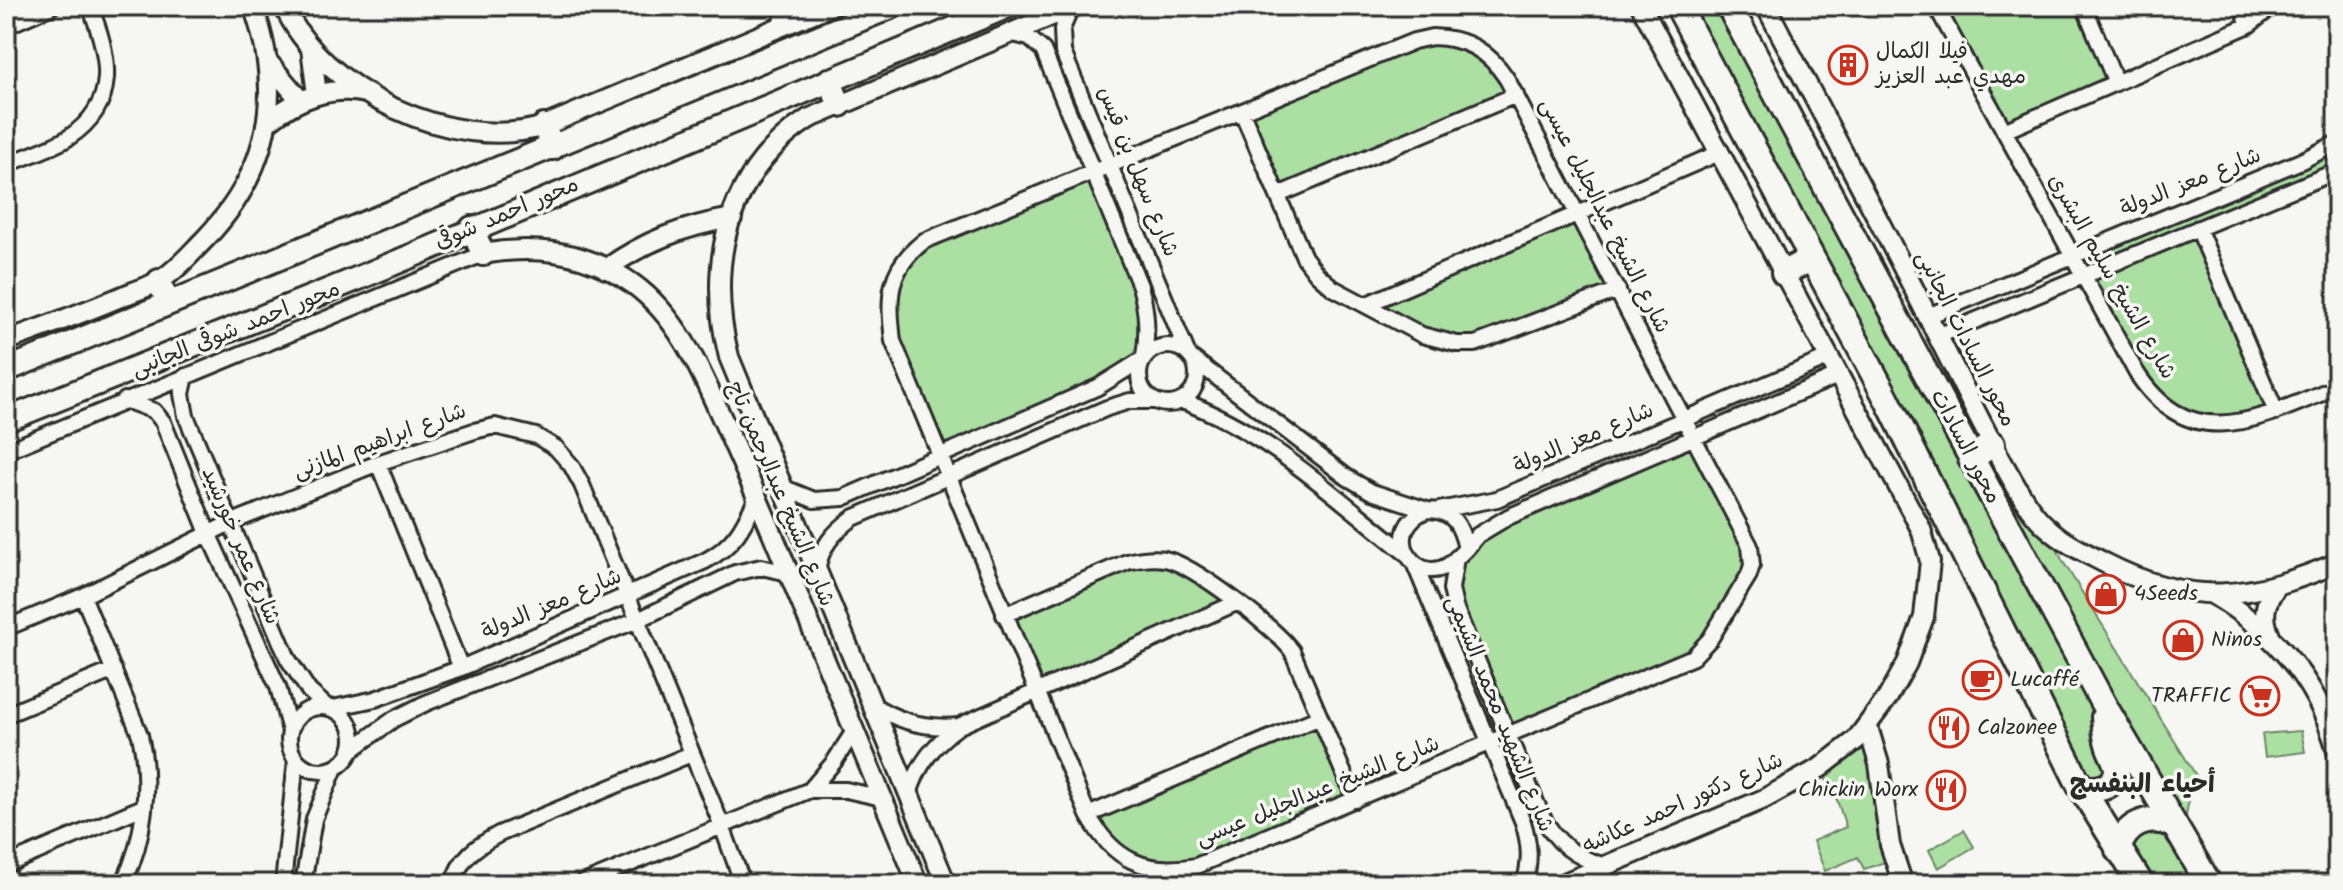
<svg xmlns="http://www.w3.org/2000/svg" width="2343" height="890" font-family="Kalam,'Playpen Sans Arabic',sans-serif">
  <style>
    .green { fill: #ace0a2; stroke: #6c8666; stroke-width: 2 }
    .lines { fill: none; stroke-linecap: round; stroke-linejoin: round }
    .minor-casing { stroke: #2b2b2b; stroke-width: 20 }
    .tertiary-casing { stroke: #2b2b2b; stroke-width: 24 }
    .secondary-casing { stroke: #2b2b2b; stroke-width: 28 }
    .primary-casing { stroke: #2b2b2b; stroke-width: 30 }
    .minor { stroke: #f6f6f2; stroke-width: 14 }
    .tertiary { stroke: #f6f6f2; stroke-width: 18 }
    .secondary { stroke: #f6f6f2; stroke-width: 22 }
    .primary { stroke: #f6f6f2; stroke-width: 24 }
    .labels { text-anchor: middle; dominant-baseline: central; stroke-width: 7; stroke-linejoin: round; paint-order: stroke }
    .poi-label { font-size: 22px; fill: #2b2b2b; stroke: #f6f6f2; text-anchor: start }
    .street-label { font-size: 22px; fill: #2b2b2b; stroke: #f6f6f2 }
    .quarter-label { font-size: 26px; font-weight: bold; fill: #2b2b2b; stroke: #f6f6f2 }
  </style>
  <rect width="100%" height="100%" fill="#f6f6f2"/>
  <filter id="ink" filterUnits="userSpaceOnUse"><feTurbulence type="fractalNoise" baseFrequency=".0125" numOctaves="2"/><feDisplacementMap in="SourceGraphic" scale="16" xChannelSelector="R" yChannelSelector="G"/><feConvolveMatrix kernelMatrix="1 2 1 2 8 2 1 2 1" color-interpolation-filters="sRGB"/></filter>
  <g filter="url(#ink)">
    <!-- green -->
    <path class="green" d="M1678,6H1729L1970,458L1992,444L2048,529L2062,560L2197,777C2178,825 2184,841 2210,884H2141L2118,850L2158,820L2106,708L2117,770L2092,790Z
      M1936,6H2084L2116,83L2004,131Z
      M1414,41L1468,42L1516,95L1278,195L1242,112Z
      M2337,143V190L2330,174L2198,228L2276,412L2235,422L2166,409L2071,256Z
      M1093,173L1140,286L1143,359L940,457L893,341L889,299L911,251Z
      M1578,214L1618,290L1475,344L1422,335L1365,305Z
      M1694,438L1752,556L1703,649L1508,736L1455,607L1452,570L1478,535Z
      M1164,559L1236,603L1035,690L1004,615L1127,562Z
      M1320,717L1355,800L1196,866L1132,861L1088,815Z
      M1868,727L1894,859L1864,869L1858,857L1825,871L1813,841L1846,827L1837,800L1820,768Z
      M2301,731L2305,752L2265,757L2262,734Z
      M1964,830L1974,847L1938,868L1929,850Z"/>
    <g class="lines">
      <defs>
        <path id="minor" d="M1936,6L2136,372C2191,458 2262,417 2337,387
          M2084,6L2116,83
          M2242,6L2249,25
          M1071,8L1062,29L1063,52L1187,352
          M6,26L52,6
          M781,27L785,6
          M1010,33L1029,38L1043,50L1140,286C1147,311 1148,331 1144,357
          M1432,37C1466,38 1488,50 1507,79L1750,546L1752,565L1749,575L1710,639L1693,657L1196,866C1145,875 1113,860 1088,815L893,341C888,297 887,270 924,241L1414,41Z
          M1242,112L1304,257L1317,274L1333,288L1422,335L1457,344H1475L1618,290
          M2004,131L2249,25L2273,6
          M6,165C26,156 50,149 68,138C121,103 109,55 90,6
          M1278,195L1516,95
          M2198,228L2276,412
          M1365,305L1719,153
          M1928,316L2301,161L2337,143
          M1938,336L2337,171
          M1139 375a29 29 0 1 1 58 0a29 29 0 1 1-58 0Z
          M1193,359L1348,478L1372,492L1427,510
          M186,376L182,394L186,416L288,659L309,691L326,706
          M125,400L154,411L163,422L208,533L278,687L290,731
          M1182,401C1268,432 1336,498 1407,554
          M6,451L483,254
          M378,463L461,668
          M782,487L814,500L843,498L1098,387L1143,359
          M1427,510C1453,510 1461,525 1466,549C1460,554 1454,562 1447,566C1412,585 1381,529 1427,510Z
          M1439,510L1497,499L1830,357
          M1466,549L1478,535L1508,517L1840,375
          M1456,558L1451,589L1455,607L1541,814C1556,843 1574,857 1605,866
          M1414,563L1523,822C1530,845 1531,861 1524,884
          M817,572C820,547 834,532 853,518L1107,408L1130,401H1155
          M83,596L140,735C151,784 145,839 123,884
          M1004,615L1127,562C1139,559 1152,557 1165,559C1194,565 1274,627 1292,651L1355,800
          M6,628L83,596L230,523L378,463L474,431L495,426L536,436L556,448L571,465L582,485L722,826L743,884
          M872,704C898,722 927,729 959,726
          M289 739a32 32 0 1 1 64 0a32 32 0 1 1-64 0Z
          M333,708L375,699L461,668L705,561C734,546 744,526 757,497
          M6,715L114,670
          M353,749L394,719L426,703L638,620L735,573L761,567L789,573
          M810,790L834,762L854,731
          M909,795C917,765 934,744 959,726L1236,603
          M1088,815L1320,717
          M6,865L143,807
          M283,884L296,759
          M303,884L314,819L335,768
          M453,884C459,858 477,846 499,834L691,754
          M581,884L810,790H846L882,798"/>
        <path id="tertiary" d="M284,6C321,91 455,154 544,126L830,6
          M1766,6C1822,114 1880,220 1934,329C1959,377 1982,427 2009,474C2020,493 2031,514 2048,528C2064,543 2086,553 2105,563C2190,607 2251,600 2337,563
          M311,48L317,95
          M269,63L300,100
          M269,121C296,99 331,85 366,93
          M483,254C537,244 587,251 633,284C680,318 702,374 725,425C743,465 761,506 778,547C825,659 871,772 918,884
          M606,269C645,241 685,226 732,218
          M6,341C46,326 86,312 125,295C136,291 148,287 159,281C176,271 190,254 204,240C269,173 285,94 253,6
          M2212,594C2273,630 2318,682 2337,751
          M2270,636C2262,617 2264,603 2276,587
          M1868,727L1879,764L1890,845L1903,884
          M946,884L729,357C706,265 726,173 808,119L1075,6
          M1562,884L1764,799L1820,768L1856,740L1888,697L1907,663L1924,617L1930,561L1921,529L1641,6
          M2334,884L2337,881"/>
        <path id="secondary" d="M829,80L840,105
          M544,126L553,148
          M472,228L483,254
          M159,281L168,303
          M6,370C302,248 598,129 893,6
          M6,420L354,280L1008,6"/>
        <path id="primary" d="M1678,6L1887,399L2080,786L2141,884
          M1729,6L2105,707L2209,884
          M1784,273L1812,258
          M1971,459L1992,444
          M2080,786C2093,792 2116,789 2117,770C2117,762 2110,752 2108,744C2105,735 2105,727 2104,717
          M2118,850C2125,824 2149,814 2173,825"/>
      </defs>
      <!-- minor casing -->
      <use href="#minor" class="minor-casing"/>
      <!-- tertiary casing -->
      <use href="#tertiary" class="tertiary-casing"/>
      <!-- secondary casing -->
      <use href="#secondary" class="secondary-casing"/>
      <!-- primary casing -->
      <use href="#primary" class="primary-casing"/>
      <!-- minor -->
      <use href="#minor" class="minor"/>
      <!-- tertiary -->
      <use href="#tertiary" class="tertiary"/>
      <!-- secondary -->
      <use href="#secondary" class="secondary"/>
      <!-- primary -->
      <use href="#primary" class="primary"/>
    </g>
  </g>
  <!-- icons -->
  <defs>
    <symbol id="building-ring" viewBox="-11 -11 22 22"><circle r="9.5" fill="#f6f6f2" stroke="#c8321e" stroke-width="1.5"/><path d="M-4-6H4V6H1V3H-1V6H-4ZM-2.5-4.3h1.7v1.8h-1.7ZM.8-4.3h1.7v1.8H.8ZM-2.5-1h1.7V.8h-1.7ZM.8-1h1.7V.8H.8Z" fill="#c8321e"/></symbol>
    <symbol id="shop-ring" viewBox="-11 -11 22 22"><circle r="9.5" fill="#f6f6f2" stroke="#c8321e" stroke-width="1.5"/><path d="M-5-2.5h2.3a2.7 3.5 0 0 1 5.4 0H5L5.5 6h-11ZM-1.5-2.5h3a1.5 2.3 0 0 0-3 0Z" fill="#c8321e"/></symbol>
    <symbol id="cafe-ring" viewBox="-11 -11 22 22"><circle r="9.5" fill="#f6f6f2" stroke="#c8321e" stroke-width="1.5"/><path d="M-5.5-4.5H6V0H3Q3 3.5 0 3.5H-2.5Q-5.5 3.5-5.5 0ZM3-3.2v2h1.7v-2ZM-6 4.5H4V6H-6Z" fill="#c8321e"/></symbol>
    <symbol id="supermarket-ring" viewBox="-11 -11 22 22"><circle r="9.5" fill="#f6f6f2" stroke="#c8321e" stroke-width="1.5"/><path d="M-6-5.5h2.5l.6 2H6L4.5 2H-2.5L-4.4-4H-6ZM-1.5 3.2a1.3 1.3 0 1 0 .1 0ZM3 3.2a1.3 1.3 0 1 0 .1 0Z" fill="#c8321e"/></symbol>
    <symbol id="restaurant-ring" viewBox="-11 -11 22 22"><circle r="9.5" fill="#f6f6f2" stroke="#c8321e" stroke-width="1.5"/><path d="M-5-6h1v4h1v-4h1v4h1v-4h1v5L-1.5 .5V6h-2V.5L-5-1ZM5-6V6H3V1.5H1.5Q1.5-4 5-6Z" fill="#c8321e"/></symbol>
  </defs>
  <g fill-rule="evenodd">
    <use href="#building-ring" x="1826" y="43" width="44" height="44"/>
    <use href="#shop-ring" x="2084" y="572" width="44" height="44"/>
    <use href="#shop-ring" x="2161" y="618" width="44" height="44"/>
    <use href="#cafe-ring" x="1960" y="658" width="44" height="44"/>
    <use href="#supermarket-ring" x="2238" y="674" width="44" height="44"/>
    <use href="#restaurant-ring" x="1927" y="706" width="44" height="44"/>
    <use href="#restaurant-ring" x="1924" y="768" width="44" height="44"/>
  </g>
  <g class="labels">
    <!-- poi labels -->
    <g class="poi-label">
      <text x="1876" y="52">فيلا الكمال<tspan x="1876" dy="25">مهدي عبد العزيز</tspan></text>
      <text x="2134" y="594">4Seeds</text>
      <text x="2211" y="640">Ninos</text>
      <text x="2010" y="680">Lucaffé</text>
      <text x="2232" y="696" text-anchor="end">TRAFFIC</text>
      <text x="1977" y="728">Calzonee</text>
      <text x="1918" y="790" text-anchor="end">Chickin Worx</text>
    </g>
    <!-- street labels -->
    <g class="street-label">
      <text transform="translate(1137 172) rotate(68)">شارع سهل بن قيس</text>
      <text transform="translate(2191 183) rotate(-22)">شارع معز الدولة</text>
      <text transform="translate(507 214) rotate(-23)">محور احمد شوقى</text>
      <text transform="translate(1604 216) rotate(63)">شارع الشيخ عبدالجليل عيسى</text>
      <text transform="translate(2111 277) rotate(60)">شارع الشيخ سليم البشرى</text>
      <text transform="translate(236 330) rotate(-22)">محور احمد شوقى الجانبى</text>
      <text transform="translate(1965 339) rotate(63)">محور السادات الجانبى</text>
      <text transform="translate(1584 439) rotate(-23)">شارع معز الدولة</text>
      <text transform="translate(380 442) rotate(-20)">شارع ابراهيم المازنى</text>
      <text transform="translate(1965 447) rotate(62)">محور السادات</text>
      <text transform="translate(780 494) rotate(67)">شارع الشيخ عبدالرحمن تاج</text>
      <text transform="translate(240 546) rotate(67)">شارع عمر خورشيد</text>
      <text transform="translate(552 605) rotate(-23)">شارع معز الدولة</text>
      <text transform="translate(1499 714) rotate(68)">شارع الشهيد محمد الشيمى</text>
      <text transform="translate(1318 792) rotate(-22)">شارع الشيخ عبدالجليل عيسى</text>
      <text transform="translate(1683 804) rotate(-24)">شارع دكتور احمد عكاشه</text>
    </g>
    <!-- quarter labels -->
    <g class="quarter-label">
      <text x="2142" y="785">أحياء البنفسج</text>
    </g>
  </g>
  <!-- margin -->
  <rect width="2343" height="890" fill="none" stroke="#f6f6f2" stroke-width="32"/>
  <rect x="16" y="16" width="2311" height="858" fill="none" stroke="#2b2b2b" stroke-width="3" filter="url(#ink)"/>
</svg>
